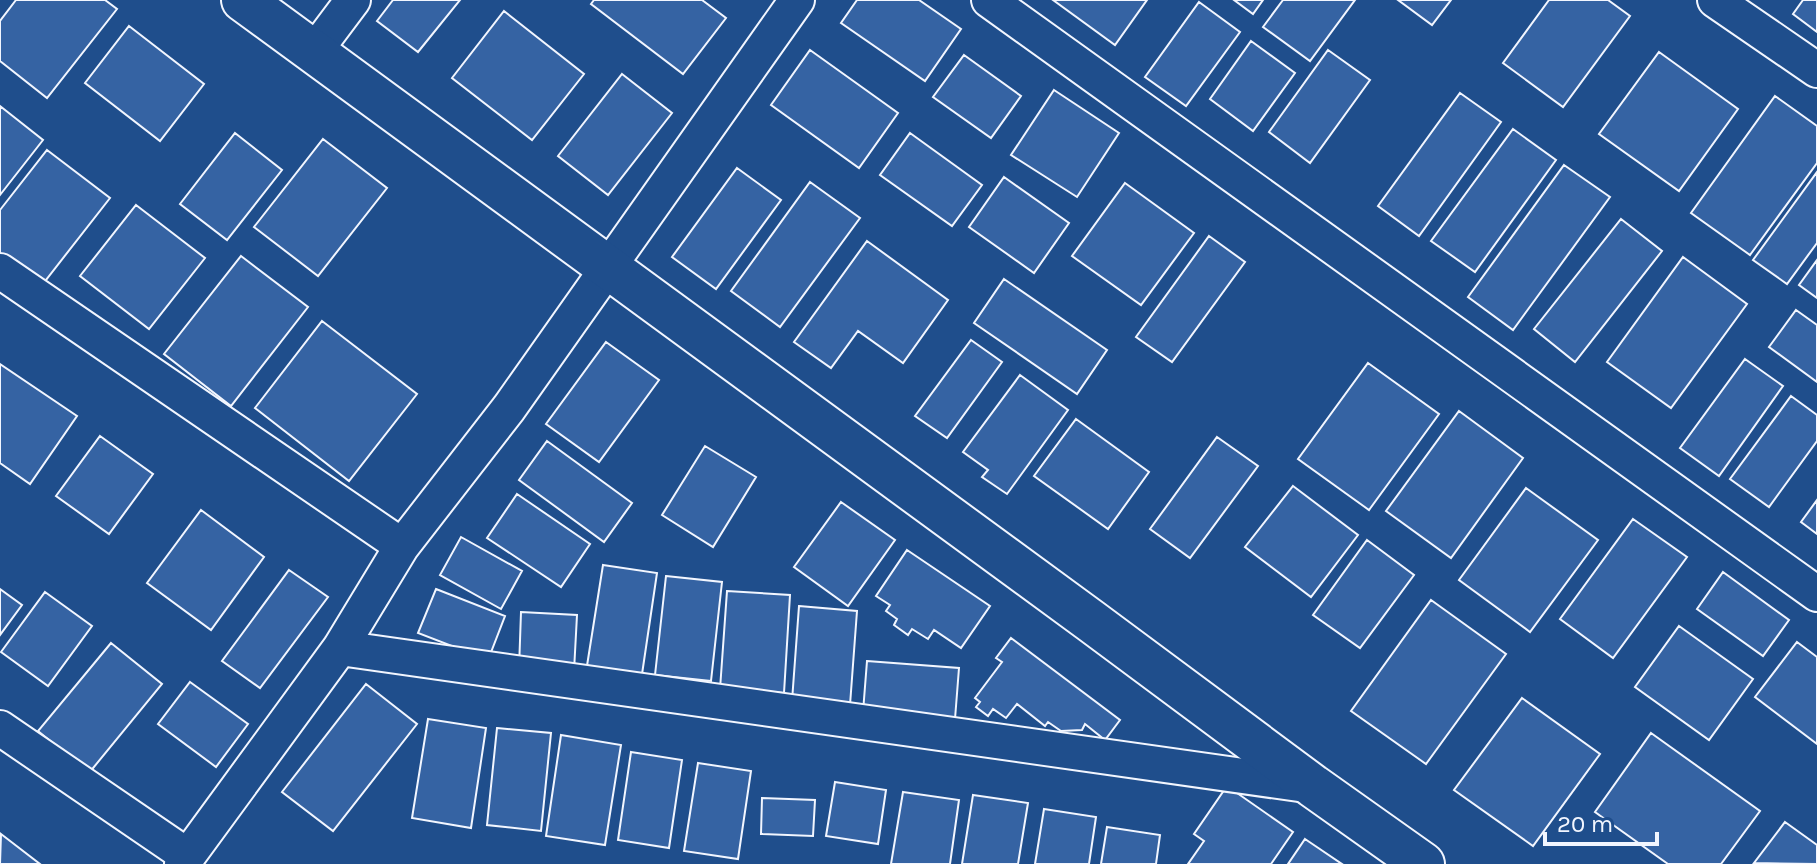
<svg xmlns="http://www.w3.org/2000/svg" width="1817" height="864" font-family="Karla,sans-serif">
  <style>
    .building { fill: #3563a3; stroke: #f2f6ff; stroke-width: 2 }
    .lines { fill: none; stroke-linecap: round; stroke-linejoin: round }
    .minor-casing { stroke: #f2f6ff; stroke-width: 38 }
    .tertiary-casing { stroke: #f2f6ff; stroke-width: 46 }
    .minor { stroke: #1f4e8c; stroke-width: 34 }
    .tertiary { stroke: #1f4e8c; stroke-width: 42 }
  </style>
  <rect width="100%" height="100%" fill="#1f4e8c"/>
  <!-- building -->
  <path class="building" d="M16,0H105L117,9L47,98L0,61V21Z
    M393,0H460L418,52L377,21Z
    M594,0H702L726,18L683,74L591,4Z
    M857,0H919L961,29L925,81L841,23Z
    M1053,0H1147L1115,45Z
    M1234,0H1263L1253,14Z
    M1283,0H1355L1310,61L1263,27Z
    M1398,0H1451L1432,25Z
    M1549,0H1608L1630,16L1563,107L1503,63Z
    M1803,0H1817V32L1793,14Z
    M1199,2L1240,32L1186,106L1145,77Z
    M504,11L584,74L532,140L452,78Z
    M129,26L204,84L160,141L85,83Z
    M1251,41L1295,73L1253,131L1210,99Z
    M810,50L898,113L859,168L771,105Z
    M1328,50L1370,80L1310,163L1269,132Z
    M1659,52L1738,109L1679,191L1599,134Z
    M964,55L1021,96L991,138L933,97Z
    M622,74L672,113L608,195L558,156Z
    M1054,90L1119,133L1077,197L1011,155Z
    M1460,93L1501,122L1419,236L1378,206Z
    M1775,96L1817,126V163L1750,255L1691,213Z
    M0,106L43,140L0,195Z
    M1513,129L1556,160L1475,272L1431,241Z
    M235,133L282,170L227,240L180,204Z
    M910,133L982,185L952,226L880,175Z
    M323,139L387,188L318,276L254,227Z
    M47,150L110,198L35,294L0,268V210Z
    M1564,165L1610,197L1513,330L1468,297Z
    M737,168L781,200L716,289L672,257Z
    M1817,172V243L1787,284L1753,260Z
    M1004,177L1069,223L1034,273L969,227Z
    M810,182L860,218L780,327L731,291Z
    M1125,183L1194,233L1141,305L1072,256Z
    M136,205L205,258L149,329L80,276Z
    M1621,219L1662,251L1575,362L1534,329Z
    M1209,236L1245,262L1172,362L1136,337Z
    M867,241L948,300L903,363L858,331L831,368L794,342Z
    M241,256L308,307L231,406L164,354Z
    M1683,257L1747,304L1671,408L1607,362Z
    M1817,260V298L1799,285Z
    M1004,279L1107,350L1077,394L974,323Z
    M1796,310L1817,325V382L1769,347Z
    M322,321L417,394L349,481L255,408Z
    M971,340L1002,362L947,438L915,416Z
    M606,342L659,380L599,462L546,424Z
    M1745,359L1783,386L1719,476L1680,448Z
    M1368,363L1439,414L1369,510L1298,459Z
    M0,364L77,416L30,484L0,463Z
    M1020,375L1068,410L1007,494L982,477L988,470L963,452Z
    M1791,396L1817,415V441L1769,507L1730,479Z
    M1459,411L1523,458L1451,558L1386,511Z
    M1076,419L1149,472L1108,529L1034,476Z
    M100,436L153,474L109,534L56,496Z
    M1217,437L1258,466L1190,558L1150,529Z
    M547,441L632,503L604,542L519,480Z
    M705,446L756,477L713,547L662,515Z
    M1293,486L1358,535L1311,597L1245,547Z
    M1526,488L1598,540L1530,632L1459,580Z
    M517,494L590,544L561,587L487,538Z
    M1817,500V534L1801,522Z
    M841,502L895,540L848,606L794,567Z
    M201,510L264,557L211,630L147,583Z
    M1633,519L1687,557L1613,658L1560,619Z
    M461,537L522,571L501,609L440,575Z
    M1367,540L1414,575L1360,648L1313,615Z
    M907,550L990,606L961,648L934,630L928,639L912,629L908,635L894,625L897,619L886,611L890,605L876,596Z
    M603,565L657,573L641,681L586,672Z
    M289,570L328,597L260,688L222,661Z
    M1723,572L1789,620L1763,656L1697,609Z
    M666,576L722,582L711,681L655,675Z
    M0,589L22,605L0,635Z
    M436,589L505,616L488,660L418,633Z
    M727,591L790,595L784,693L720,689Z
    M45,592L92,626L48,686L1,652Z
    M1431,600L1506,654L1426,764L1351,711Z
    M799,606L857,611L850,705L792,701Z
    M521,612L577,615L574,671L519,669Z
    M1679,626L1753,679L1709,740L1635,687Z
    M1011,638L1120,720L1105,740L1085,724L1082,730L1061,731L1048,722L1045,726L1017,704L1006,718L993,709L988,716L976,707L980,702L975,698L1002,662L996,658Z
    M1797,642L1817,657V744L1755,697Z
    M111,643L162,684L89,773L38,731Z
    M867,661L959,668L955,719L863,712Z
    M190,682L248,724L216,767L158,724Z
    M366,684L417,724L333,831L282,792Z
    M1522,698L1600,754L1533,846L1454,790Z
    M428,719L486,728L471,828L412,818Z
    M497,728L551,733L541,831L487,825Z
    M1651,733L1760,811L1721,864H1668L1595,812Z
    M561,735L621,745L605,845L546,836Z
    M631,752L682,760L669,848L618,840Z
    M698,763L751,771L738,859L684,851Z
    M835,782L886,790L878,844L826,836Z
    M1227,786L1293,832L1271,864H1188L1204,841L1194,834Z
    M903,792L959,800L950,864H891Z
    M973,795L1028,803L1018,864H962Z
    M762,798L815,800L813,836L761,834Z
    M1044,809L1096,817L1089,864H1035Z
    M1785,822L1817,845V864L1754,863Z
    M1107,827L1160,835L1156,864H1101Z
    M1,834L40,864H0Z
    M1305,839L1342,864H1288Z"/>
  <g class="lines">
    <defs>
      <path id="minor" d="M989,0L1817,594
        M1715,0L1817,70
        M314,52L353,0
        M0,271L402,546
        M340,648L1313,786
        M0,728L186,855
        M182,864L340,648L402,546L509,408L797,0"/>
      <path id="tertiary" d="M243,0L1091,621L1313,786L1423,864"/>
    </defs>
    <!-- minor casing -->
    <use href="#minor" class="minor-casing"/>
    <!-- tertiary casing -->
    <use href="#tertiary" class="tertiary-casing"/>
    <!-- minor -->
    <use href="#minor" class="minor"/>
    <!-- tertiary -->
    <use href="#tertiary" class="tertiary"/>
  </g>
  <!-- scale -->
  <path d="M1545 832v12h112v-12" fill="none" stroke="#f2f6ff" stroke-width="4"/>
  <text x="1557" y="832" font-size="24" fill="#f2f6ff" stroke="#1f4e8c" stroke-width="6" paint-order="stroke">20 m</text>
</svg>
